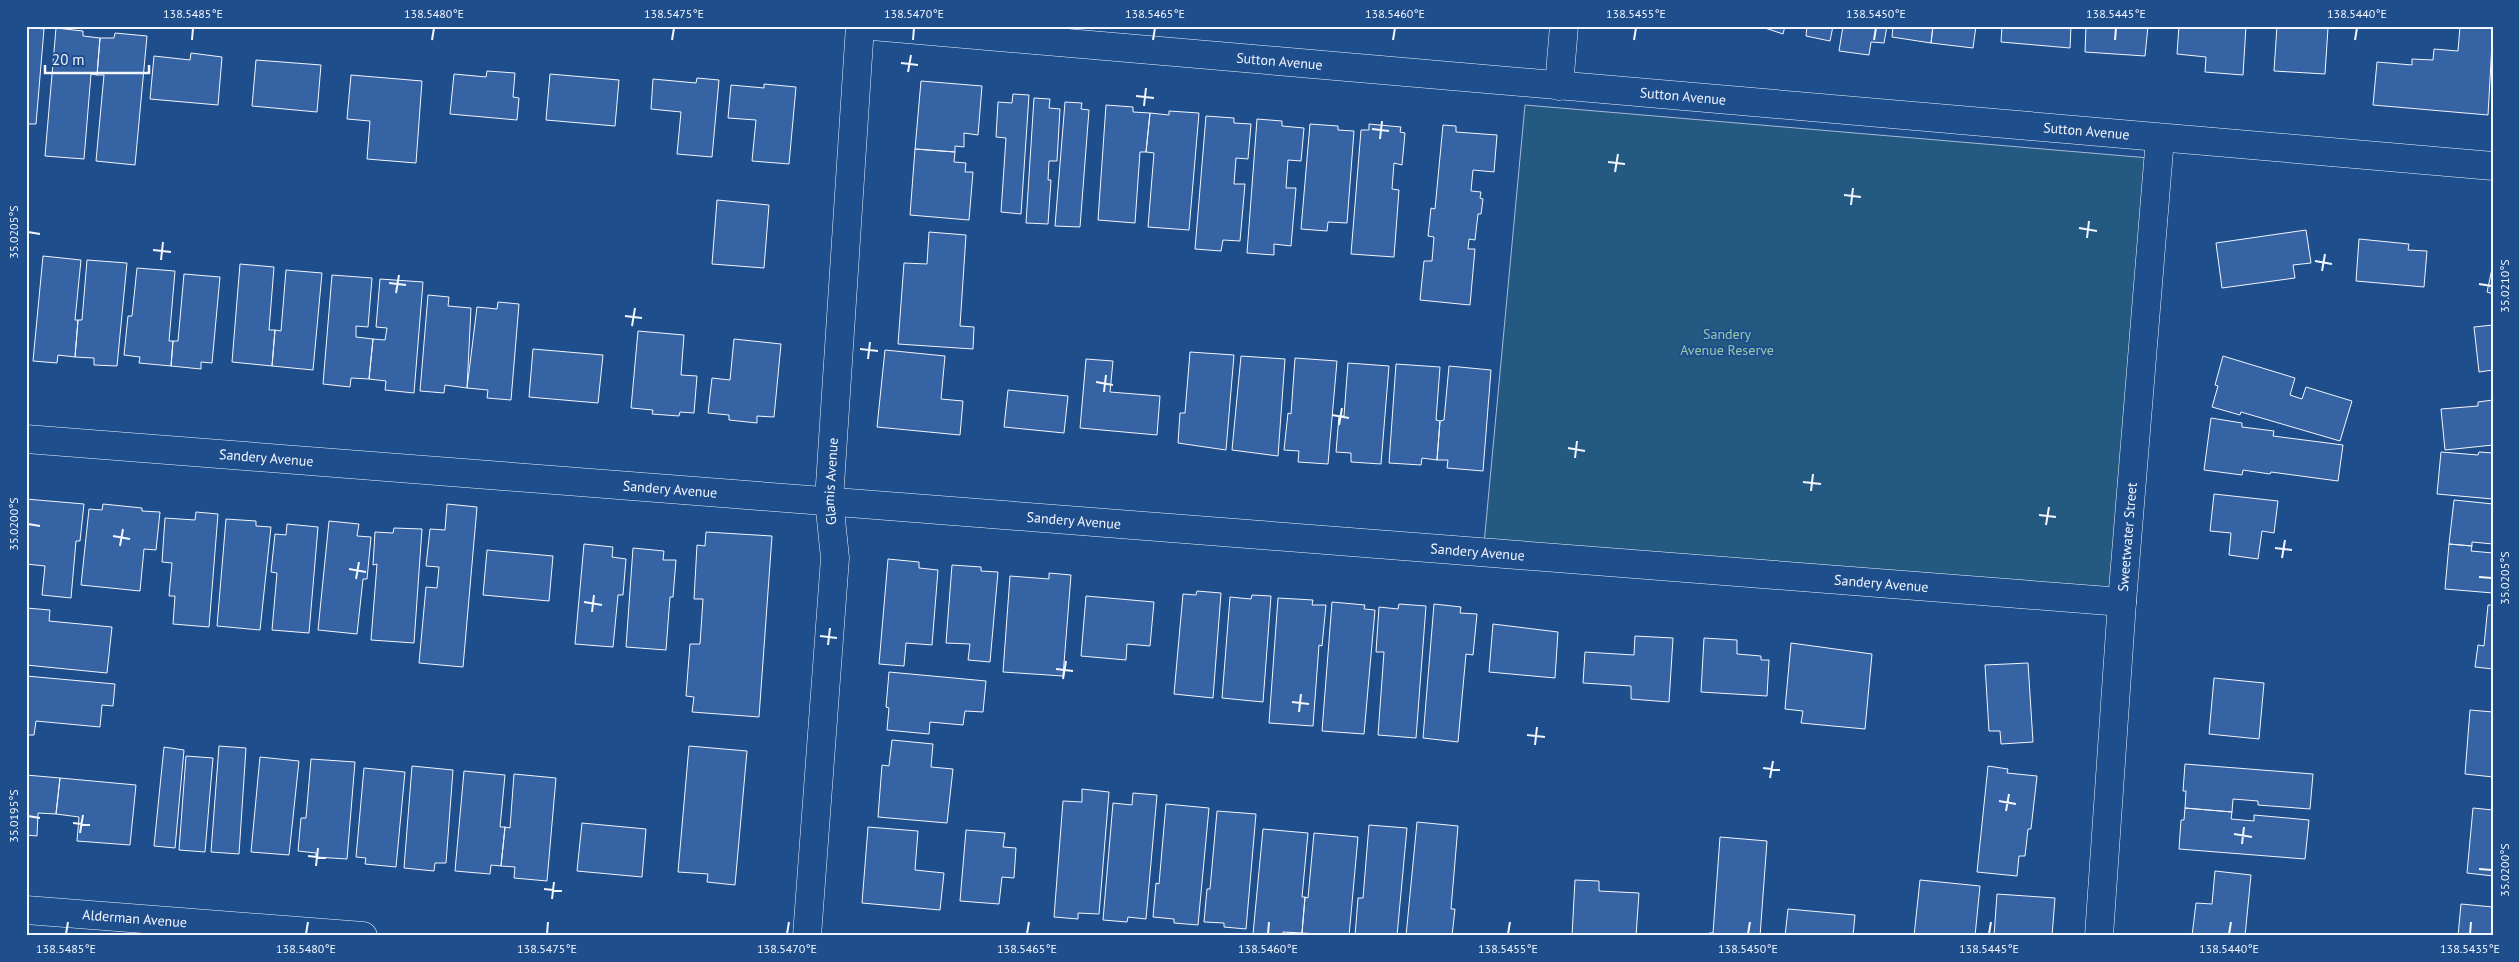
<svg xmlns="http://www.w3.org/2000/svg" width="2519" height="962" font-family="'PT Sans',sans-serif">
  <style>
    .green { fill: #245a82; stroke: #a8bbd7 }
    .building { fill: #3563a3; stroke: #f2f6ff }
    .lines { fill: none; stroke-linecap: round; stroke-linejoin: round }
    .street-casing { stroke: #f2f6ff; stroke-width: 29 }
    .street { stroke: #1f4e8c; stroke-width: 28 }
    .ticks { fill: none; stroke: #f2f6ff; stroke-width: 2 }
    .labels { text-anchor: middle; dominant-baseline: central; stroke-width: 4; stroke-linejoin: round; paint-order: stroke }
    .street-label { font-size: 14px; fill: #f2f6ff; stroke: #1f4e8c }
    .park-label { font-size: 14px; fill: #97c8a6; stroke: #1f4e8c }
    .neatline { fill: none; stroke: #f2f6ff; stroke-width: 2 }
    .ticks-label { font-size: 12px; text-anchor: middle; fill: #f2f6ff }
  </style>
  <rect width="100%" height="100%" fill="#1f4e8c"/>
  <!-- green -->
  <path class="green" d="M1525,105L2149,158L2116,593L1484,544Z"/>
  <!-- building -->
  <path class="building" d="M1759,26H1785L1783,34Z
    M1807,26H1833L1830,41L1806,36Z
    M1843,26H1887L1884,43L1871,42L1869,55L1839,51Z
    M1893,26H1933L1931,43L1892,37Z
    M1933,26H1976L1973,48L1931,43Z
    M2002,26H2071L2070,48L2001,42Z
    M2086,26H2148L2145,56L2085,52Z
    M2179,26H2246L2243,75L2205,72L2206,57L2177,54Z
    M2277,26L2328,28L2325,74L2274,71Z
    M2460,26H2493L2488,115L2373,105L2377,62L2412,65V59L2433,60L2434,49L2458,51Z
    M26,27L44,29L36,124H26Z
    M56,28L83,31V36L100,38L97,75L91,74L84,159L45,156Z
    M115,33L147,36L135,165L96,161L104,75H97L100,38H114Z
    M191,53L222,57L218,105L150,99L154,56L190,60Z
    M256,60L321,65L317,112L252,106Z
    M487,71L515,73L513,97L519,98L517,120L450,114L454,74L486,77Z
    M550,74L619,80L615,126L546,120Z
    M351,75L422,81L416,163L367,159L370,121L347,119Z
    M697,78L719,80L712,157L677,154L681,112L651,109L653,79L696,83Z
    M921,81L982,86L978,135L964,133V147L955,146V152L915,149Z
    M764,84L796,87L789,164L752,161L756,120L728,118L731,85L764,88Z
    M1013,94L1029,95L1021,214L1001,212L1006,138L996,137L998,102L1012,103Z
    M1034,98L1050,99L1049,108L1060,109L1057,161H1049L1048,180H1051L1048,224L1026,223Z
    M1065,102L1082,103L1081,109L1089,110L1080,227L1055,226Z
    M1106,105L1133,107V112L1150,113L1146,152H1140L1135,223L1098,220Z
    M1169,111L1199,113L1189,230L1148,227L1154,153L1146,152L1150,113L1169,115Z
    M1206,116L1234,118V123L1251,124L1248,159L1236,158L1234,184H1245L1240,241L1223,240L1221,251L1195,249Z
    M1257,119L1282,121V126L1304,128L1301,161L1288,160L1286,188H1296L1291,246L1274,244V255L1247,253Z
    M1310,124L1338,126V130L1354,131L1347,223L1328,222L1327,231L1301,229Z
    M1369,124L1401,127L1400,132L1405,133L1402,165L1394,163L1392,189L1399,190L1394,257L1351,254L1361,130H1369Z
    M1443,125L1456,126V132L1497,135L1494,172L1473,170L1471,191L1481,192L1480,198L1483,199L1481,214H1478L1475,240L1469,239L1468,249H1475L1470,305L1420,300L1424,261H1432L1434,237L1428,236L1431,208L1435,209Z
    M915,149L955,152L954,162L966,163L965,172H973L969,220L910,215Z
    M717,200L769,205L764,268L712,264Z
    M2306,230L2311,263L2293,265L2295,278L2222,288L2216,243Z
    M929,232L966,235L960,326L974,327L973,349L898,344L904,263L927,264Z
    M2359,239L2409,244L2408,250L2427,251L2424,287L2356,281Z
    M43,256L81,260L75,320H78L75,357L58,355L57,363L33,361Z
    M87,260L127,263L117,366L94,365V358L75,357L78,320H82Z
    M240,264L274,267L269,330H275L272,366L232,362Z
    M2493,264V294L2487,292Z
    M137,268L175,271L169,341H173L171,366L139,363L140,357L124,355L128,316H132Z
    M286,270L322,273L313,370L272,366L275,330L281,331Z
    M184,274L220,277L212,363L201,362V369L171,366L173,341H178Z
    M332,275L372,278L368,327L356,326V337L373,339L369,379L351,378L350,387L323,384Z
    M380,279L423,282L414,393L385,390L386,381L369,379L373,339L385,340L387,328L376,327Z
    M428,295L449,297L448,306L471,308L467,388L445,385L444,393L420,391Z
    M498,302L519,304L511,400L487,398L488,390L467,388L477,307L497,309Z
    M2493,325V370L2479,372L2474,327Z
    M638,331L684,335L681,375L697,376L694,413L680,412L679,416L652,414L653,410L631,408Z
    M734,339L781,344L774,417L757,416V423L729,420V415L708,413L712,378L730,380Z
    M533,349L603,355L598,403L529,397Z
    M885,350L945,356L941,399L963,401L960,435L877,427Z
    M1190,352L1234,355L1226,450L1178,443L1180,413H1185Z
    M1241,356L1285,359L1278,456L1232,450Z
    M2223,356L2295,378L2290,395L2302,399L2306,387L2352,401L2340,441L2241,412L2240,415L2212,407L2218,386L2215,385Z
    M1295,358L1337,361L1328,464L1298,462L1299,451L1284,450L1288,413L1291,414Z
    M1086,359L1113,361L1110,392L1160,396L1157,435L1080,428Z
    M1348,363L1389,366L1381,464L1351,462V453L1336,452L1339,416H1344Z
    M1396,364L1440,367L1436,420L1440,421L1437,460L1422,458L1421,465L1389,463Z
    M1449,366L1491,370L1483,471L1447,468L1448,460H1437L1440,421L1444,420Z
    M1008,390L1068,396L1064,433L1004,427Z
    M2493,400V445L2445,450L2441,409L2478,406V402Z
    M2211,418L2242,423V427L2274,431L2273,436L2343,445L2338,481L2271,472L2270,474L2243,470L2242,475L2204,470Z
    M2441,452L2478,455L2479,452L2493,453V499L2437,494Z
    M2214,494L2278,501L2274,533L2262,531L2258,559L2229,555L2231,533L2210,531Z
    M26,499L84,504L80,541H76L71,598L42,595L45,566L26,564Z
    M2454,500L2493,504V544L2472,542V546L2449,544Z
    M103,504L142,508V511L160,512L156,550L144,549L140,591L81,585L89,509L102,510Z
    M447,504L477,507L463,667L419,663L426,587L437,588L439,567L426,566L430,529L445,530Z
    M196,512L218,514L209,627L173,624L175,596H169L172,563L162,562L165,518L195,520Z
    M226,519L256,521V526L271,527L260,630L217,626Z
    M329,521L359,524L357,536L371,537L367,579H363L357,634L318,630Z
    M287,524L318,527L309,633L272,630L277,573L271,572L275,534L286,535Z
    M394,528L422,529L414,643L371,640L377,564L373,565L375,532L393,533Z
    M706,532L772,536L759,717L692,712L694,697L686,696L690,644H700L703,599H694L697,545L705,546Z
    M584,544L613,547L612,557L626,559L623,595H618L613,647L575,644Z
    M2449,544L2472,546L2471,551L2493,553V593L2445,589Z
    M633,548L664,551L663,560H676L673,597H670L666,650L626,647Z
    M487,550L553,556L549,601L483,595Z
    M888,559L919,562V568L938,570L932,645L906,643L904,666L879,664Z
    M952,565L981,567V571L998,572L990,662L968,660L970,644L946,643Z
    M1049,573L1071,575L1063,676L1003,672L1010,576L1049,579Z
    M1197,591L1221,593L1213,698L1174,694L1183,594L1196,595Z
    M1252,595L1271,596L1263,702L1222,698L1230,597L1251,599Z
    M1086,596L1154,602L1150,646L1127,644L1126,660L1081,656Z
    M1278,598L1313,600L1312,605H1326L1322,646L1319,645L1313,726L1269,723Z
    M1332,602L1365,605L1364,609L1375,610L1364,734L1322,731Z
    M1399,604L1426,606L1416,738L1378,735L1384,652H1376L1379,607L1398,609Z
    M1434,604L1461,607L1460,613L1477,614L1473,655L1466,654L1458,742L1423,738Z
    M2488,605H2493V669L2475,667L2478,645L2484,646Z
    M26,608L50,610L49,621L112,627L107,673L26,665Z
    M1493,624L1558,632L1555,678L1489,672Z
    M1635,636L1673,638L1669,702L1631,699V686L1583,683L1585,652L1634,655Z
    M1704,638L1737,640V654L1761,656V660H1769L1767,696L1701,692Z
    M1791,643L1872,654L1865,729L1801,723L1803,711L1785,709Z
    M2028,663L2033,742L2001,744L2000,731H1989L1985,665Z
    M889,672L986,681L983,712L965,711L963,725L930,722L929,734L887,730L889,708L886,707Z
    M26,676L115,684L113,706L102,705L100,727L36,721L34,735H26Z
    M2214,678L2264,683L2259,739L2209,734Z
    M2470,710L2493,712V777L2465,774Z
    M892,740L933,744L931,767L953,769L947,823L878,817L882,765L889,766Z
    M219,746L246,748L239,854L211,852Z
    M689,746L747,751L735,885L707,882L708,874L678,872Z
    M164,747L184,750L175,848L154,846Z
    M186,756L213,758L205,852L179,850Z
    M260,757L299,761L289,855L251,852Z
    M311,759L355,762L347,859L316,857V853L298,851L301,818H306Z
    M2185,764L2313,774L2310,809L2258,805V801L2233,799L2232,812L2185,808L2186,791H2183Z
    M412,766L453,770L446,863H435L434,871L404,868Z
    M1988,766L2008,769L2007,773L2037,776L2031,829H2028L2025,856H2019L2017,876L1977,872Z
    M364,768L405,772L396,867L365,864L366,858L356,857Z
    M464,771L505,775L500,827H505L501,866L491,865L490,874L455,871Z
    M514,774L556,778L547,881L514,878L515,867L501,866L505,827L510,828Z
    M26,775L60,778L56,814L38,813L37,836L26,835Z
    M60,778L136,785L130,845L77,841L79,817L56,814Z
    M1082,789L1109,792L1099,914L1078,913V919L1054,917L1063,801L1082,802Z
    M1133,793L1157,795L1146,919L1128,917L1127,922L1103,920L1113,803L1132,805Z
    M1166,804L1209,808L1198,925L1174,923V919L1153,917L1156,883L1159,884Z
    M2185,808L2232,812L2231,819L2254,821V815L2309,820L2305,859L2179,849L2181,820H2184Z
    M2473,808L2493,810V876L2467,873Z
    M1217,811L1256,814L1246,929L1224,927V923L1204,922L1207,889H1210Z
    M1417,822L1458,826L1451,909H1455L1452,936H1406Z
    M582,823L646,829L642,877L577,871Z
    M1369,825L1407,828L1397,936H1355L1358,898H1363Z
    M868,827L918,831L915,870L944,873L940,910L862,903Z
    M1263,829L1308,833L1302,897H1305L1302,933L1283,932V936L1253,934Z
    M966,830L1005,833L1003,847L1016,848L1014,878L1002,877L999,904L960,901Z
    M1314,833L1358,837L1349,936L1302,933L1305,897L1308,898Z
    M1720,837L1767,841L1760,936H1709V933H1713Z
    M2215,871L2251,875L2245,936H2192L2196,903L2212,904Z
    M1575,880L1599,881V891L1639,893L1636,936H1572Z
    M1920,880L1980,886L1975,936H1914Z
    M1997,894L2055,898L2052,936H1994Z
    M2461,904L2493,907V936H2458Z
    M1788,909L1855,915L1853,936H1785Z"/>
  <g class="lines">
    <defs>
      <g id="street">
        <path id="s1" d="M872,26L2493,166"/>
        <path d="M1559,86L1564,26"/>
        <path id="s2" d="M26,439L2122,602"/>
        <path id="s3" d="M26,910L363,936"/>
        <path id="s4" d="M807,936L835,558L829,500L860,26"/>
        <path id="s5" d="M2099,936L2122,602L2160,138"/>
      </g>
    </defs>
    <!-- street casing -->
    <use href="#street" class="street-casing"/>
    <!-- street -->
    <use href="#street" class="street"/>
  </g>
  <!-- ticks -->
  <path class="ticks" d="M192,40L193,28M432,40L434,28M672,40L674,28M913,40L914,28M1153,40L1155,28M1393,40L1395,28M1634,40L1636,28M1874,40L1876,28M2115,40L2116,28M2355,40L2357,28M901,63L918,65M908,72L911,55M1136,96L1154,98M1144,106L1146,88M1372,129L1389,131M1380,139L1382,121M1608,162L1625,164M1615,172L1618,154M1844,195L1861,197M1851,205L1853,188M2079,228L2097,231M28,232L40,234M2087,238L2089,221M153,250L171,252M161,260L163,242M2315,261L2332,264M2322,271L2325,254M389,283L406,285M2479,284L2492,286M396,293L399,275M625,316L642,318M632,326L635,308M860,349L878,351M868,359L870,342M1096,382L1113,385M1104,392L1106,375M1332,415L1349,418M1339,425L1342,408M1568,448L1585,451M1575,458L1577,441M1803,482L1821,484M1811,491L1813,474M2039,515L2056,517M28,524L40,526M2046,525L2049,507M113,536L130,539M120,546L123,529M2275,548L2292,550M2282,558L2285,540M349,569L366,572M2479,577L2492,578M356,579L359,562M584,602L602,605M592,612L594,595M820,636L837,638M828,645L830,628M1056,669L1073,671M1063,679L1066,661M1292,702L1309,704M1299,712L1301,694M1527,735L1545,737M1535,745L1537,727M1763,768L1780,770M1770,778L1773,761M1999,801L2016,804M2006,811L2009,794M28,816L40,818M73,823L90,825M80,833L83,815M2234,834L2252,837M2242,844L2244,827M308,856L326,858M316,866L318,848M2479,869L2492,870M544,889L562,891M552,899L554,882M66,934L68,922M306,934L308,922M547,934L548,922M787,934L789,922M1027,934L1029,922M1268,934L1269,922M1508,934L1510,922M1748,934L1750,922M1989,934L1991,922M2229,934L2231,922M2470,934L2471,922"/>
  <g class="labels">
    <!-- street labels -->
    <g class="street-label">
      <text stroke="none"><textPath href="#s1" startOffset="409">Sutton Avenue</textPath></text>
      <text stroke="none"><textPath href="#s1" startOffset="814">Sutton Avenue</textPath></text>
      <text stroke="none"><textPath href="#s1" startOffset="1219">Sutton Avenue</textPath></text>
      <text stroke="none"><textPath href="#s2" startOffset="241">Sandery Avenue</textPath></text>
      <text stroke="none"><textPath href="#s4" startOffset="456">Glamis Avenue</textPath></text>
      <text stroke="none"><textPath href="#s2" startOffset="646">Sandery Avenue</textPath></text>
      <text stroke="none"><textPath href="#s2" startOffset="1051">Sandery Avenue</textPath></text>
      <text stroke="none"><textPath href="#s5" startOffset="400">Sweetwater Street</textPath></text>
      <text stroke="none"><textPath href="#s2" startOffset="1456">Sandery Avenue</textPath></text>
      <text stroke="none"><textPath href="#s2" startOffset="1861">Sandery Avenue</textPath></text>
      <text stroke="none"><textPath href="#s3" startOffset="109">Alderman Avenue</textPath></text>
    </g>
    <!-- park labels -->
    <g class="park-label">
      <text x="1727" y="334">Sandery<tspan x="1727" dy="16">Avenue Reserve</tspan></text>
    </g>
  </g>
  <!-- border -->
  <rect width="2519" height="962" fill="none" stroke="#1f4e8c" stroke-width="55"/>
  <!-- scale -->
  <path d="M45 65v8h104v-8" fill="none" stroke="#f2f6ff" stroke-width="2.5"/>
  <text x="52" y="65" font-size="15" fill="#f2f6ff" stroke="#1f4e8c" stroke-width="4" paint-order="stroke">20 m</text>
  <rect x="28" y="28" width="2464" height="906" class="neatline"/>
  <g class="ticks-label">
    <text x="193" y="18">138.5485°E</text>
    <text x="434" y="18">138.5480°E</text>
    <text x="674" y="18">138.5475°E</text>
    <text x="914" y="18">138.5470°E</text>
    <text x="1155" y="18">138.5465°E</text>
    <text x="1395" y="18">138.5460°E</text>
    <text x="1636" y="18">138.5455°E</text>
    <text x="1876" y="18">138.5450°E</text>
    <text x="2116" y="18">138.5445°E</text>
    <text x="2357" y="18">138.5440°E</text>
    <text transform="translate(14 232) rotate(-90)" y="4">35.0205°S</text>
    <text transform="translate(2505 286) rotate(-90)" y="4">35.0210°S</text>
    <text transform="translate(14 524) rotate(-90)" y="4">35.0200°S</text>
    <text transform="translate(2505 578) rotate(-90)" y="4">35.0205°S</text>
    <text transform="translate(14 816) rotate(-90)" y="4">35.0195°S</text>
    <text transform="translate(2505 870) rotate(-90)" y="4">35.0200°S</text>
    <text x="66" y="953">138.5485°E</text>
    <text x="306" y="953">138.5480°E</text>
    <text x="547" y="953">138.5475°E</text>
    <text x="787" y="953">138.5470°E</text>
    <text x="1027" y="953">138.5465°E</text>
    <text x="1268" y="953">138.5460°E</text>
    <text x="1508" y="953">138.5455°E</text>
    <text x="1748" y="953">138.5450°E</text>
    <text x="1989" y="953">138.5445°E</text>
    <text x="2229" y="953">138.5440°E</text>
    <text x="2470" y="953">138.5435°E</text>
  </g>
</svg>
